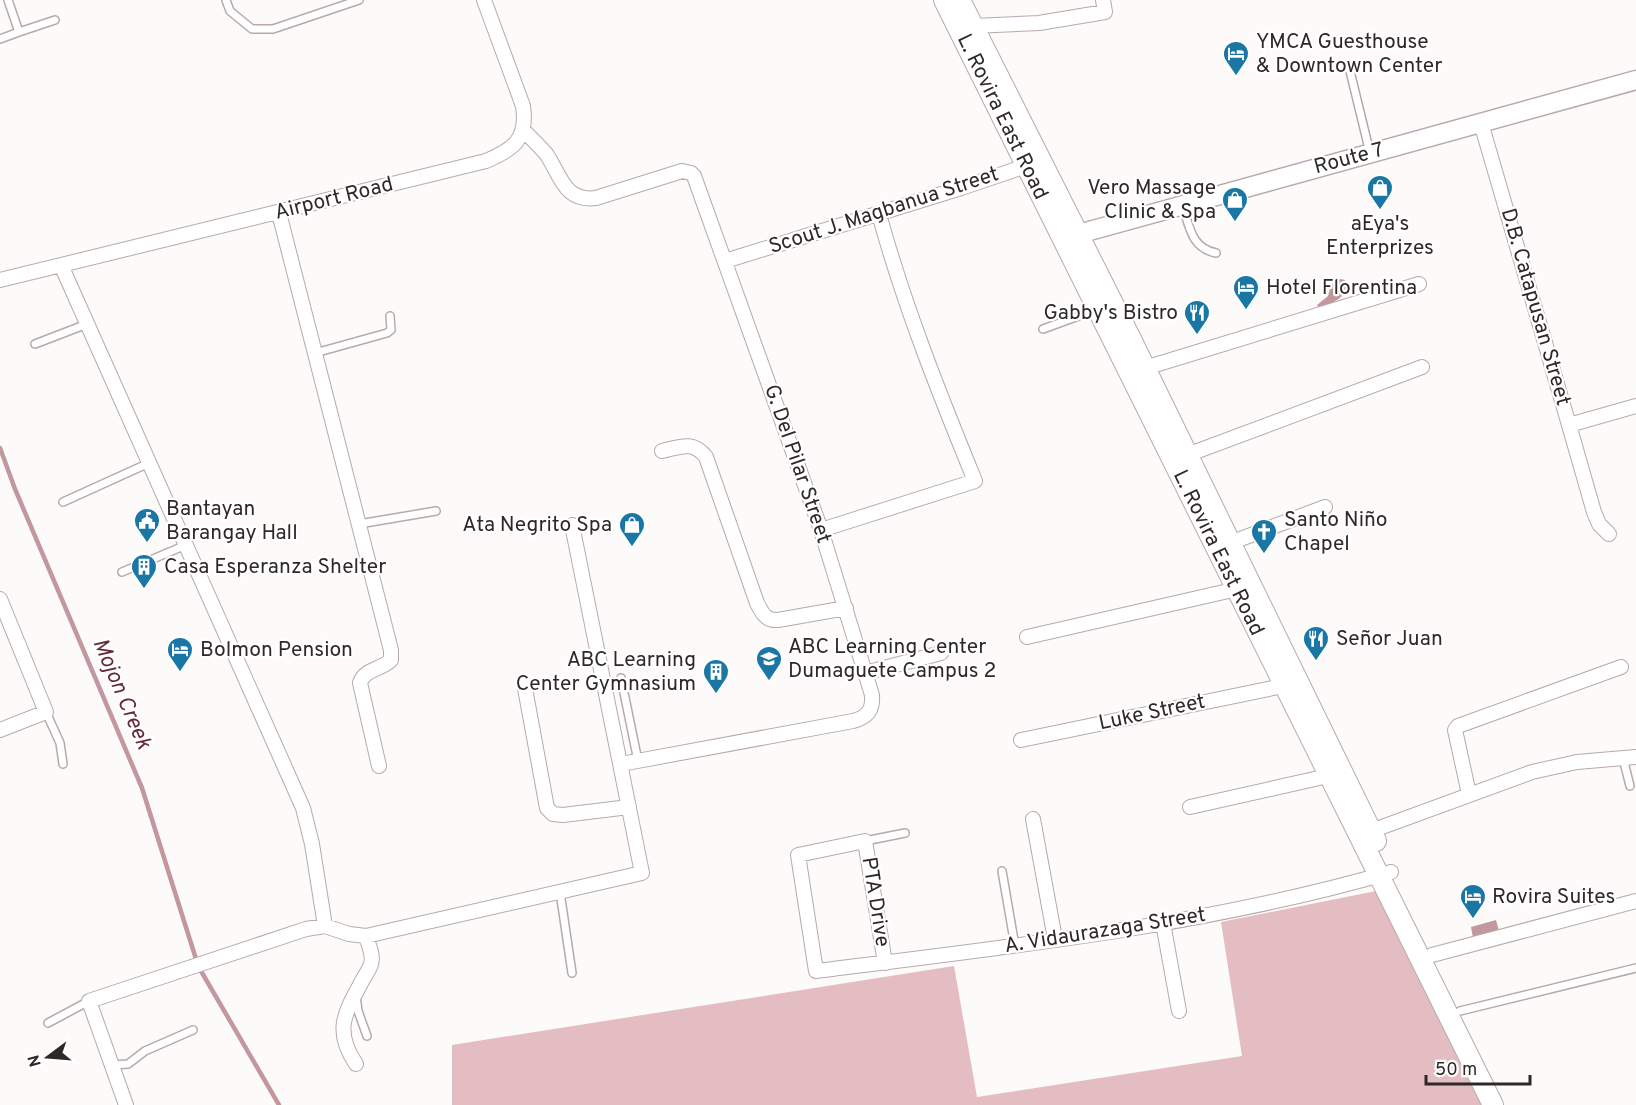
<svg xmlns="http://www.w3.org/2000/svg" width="1636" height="1105" font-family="Overpass,sans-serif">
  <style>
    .green { fill: #e3bdc1 }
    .water { fill: #c3989d }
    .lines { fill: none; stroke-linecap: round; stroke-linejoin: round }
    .stream { stroke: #c3989d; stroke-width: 4.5 }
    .service-casing { stroke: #b8a9ab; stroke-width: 10 }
    .minor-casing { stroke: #b8a9ab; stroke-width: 16 }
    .tertiary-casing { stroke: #b8a9ab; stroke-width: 21 }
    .secondary-casing { stroke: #b8a9ab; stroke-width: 22 }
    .service { stroke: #fff; stroke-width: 7 }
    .minor { stroke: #fff; stroke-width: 14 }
    .tertiary { stroke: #fff; stroke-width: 18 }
    .secondary { stroke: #fff; stroke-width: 20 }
    .labels { text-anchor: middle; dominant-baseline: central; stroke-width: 4.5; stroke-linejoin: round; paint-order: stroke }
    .poi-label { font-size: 21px; fill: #2e2829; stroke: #fff; text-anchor: start }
    .street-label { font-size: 21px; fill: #2e2829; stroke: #fff }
    .water-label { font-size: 22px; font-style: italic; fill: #642b35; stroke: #fff }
  </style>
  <rect width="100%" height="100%" fill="#fdfafa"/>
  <!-- green -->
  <path class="green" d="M1376,891L1482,1105H452V1045L954,966L977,1097L1242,1056L1221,922Z"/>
  <!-- water -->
  <path class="water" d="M1340,279L1345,280C1350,298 1333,302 1319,308L1317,305L1328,296L1331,285Z
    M1496,920L1499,931L1473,938L1471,927Z"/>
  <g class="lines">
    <!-- stream -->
    <path class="stream" d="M0,448L15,489L142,788L196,959
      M201,971L279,1105"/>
    <defs>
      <path id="service" d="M226,0L230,11L252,29H273L359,0
        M19,32L55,20
        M0,39L19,32L8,0
        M1349,67L1370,153
        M1183,207C1190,229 1192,248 1216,253
        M1043,329L1095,310
        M35,344L87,324
        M315,353L387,333L391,330L390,316
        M63,502L149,463
        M359,524L436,511
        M122,572L186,545
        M621,678L638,761
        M46,712L60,743L63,764
        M1623,758L1630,786
        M865,841L905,833
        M1002,871L1015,946
        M560,892L572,973
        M356,996L358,1011L367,1036
        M1460,1011L1636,968
        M48,1023L89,1001
        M112,1065L128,1064L145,1051L193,1030"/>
      <path id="minor" d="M973,26L1039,23L1105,12L1103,0
        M1481,123L1569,425L1636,406
        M524,131C532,139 540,146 547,155C561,177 565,202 596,198L682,171L691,173L694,176L821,530L872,695C873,710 868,717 853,721L621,764
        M279,213L391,650V660C381,670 364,669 360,683L379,766
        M725,261L961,188L1035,163
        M61,265L303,808L312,844L325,926
        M0,280L486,161C514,149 528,139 523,106L484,0
        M1145,368L1419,284
        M1569,425L1594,512L1599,524L1609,534
        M662,451C680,447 693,440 706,457L757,603C762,613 766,621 778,620L846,608
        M1187,455L1422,367
        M821,530L975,481C939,393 904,305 879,214
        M1230,543L1325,507
        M0,599L46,712L0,730
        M1027,637L1237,589
        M865,673L941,653
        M524,683L547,808L553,814L563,815L629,807
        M1021,740L1283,686
        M1469,794L1455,730L1458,726L1621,667
        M1190,807L1328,776
        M1033,819L1055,939
        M1371,831L1532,772L1577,762L1636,757
        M1163,923L1179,1011
        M1432,955L1636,901
        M885,963L865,841L798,855L816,971C1008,947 1204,926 1391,872
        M356,1064C335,1033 343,1015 360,985C363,978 369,971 371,964C374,955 368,944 366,936
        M126,1105L89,1001L306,929L325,926L349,934L366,936L642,873L572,525"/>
      <path id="tertiary" d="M1064,238L1636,80"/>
      <path id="secondary" d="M944,0L1493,1105
        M960,0L1132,341L1376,841"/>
    </defs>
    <!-- service casing -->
    <use href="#service" class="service-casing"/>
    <!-- minor casing -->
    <use href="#minor" class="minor-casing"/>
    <!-- tertiary casing -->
    <use href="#tertiary" class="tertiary-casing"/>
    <!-- secondary casing -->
    <use href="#secondary" class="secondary-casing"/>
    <!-- service -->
    <use href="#service" class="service"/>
    <!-- minor -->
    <use href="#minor" class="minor"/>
    <!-- tertiary -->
    <use href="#tertiary" class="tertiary"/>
    <!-- secondary -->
    <use href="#secondary" class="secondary"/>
  </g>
  <!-- icons -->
  <defs>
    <symbol id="hotel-pin" viewBox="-11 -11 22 30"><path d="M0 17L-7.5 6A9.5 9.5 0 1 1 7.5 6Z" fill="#1a76a4" stroke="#fff"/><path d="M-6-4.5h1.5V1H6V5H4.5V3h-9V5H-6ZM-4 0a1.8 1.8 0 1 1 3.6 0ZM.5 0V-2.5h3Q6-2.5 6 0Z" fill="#fff"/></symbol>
    <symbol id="shop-pin" viewBox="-11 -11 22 30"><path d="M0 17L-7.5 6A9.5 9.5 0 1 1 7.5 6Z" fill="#1a76a4" stroke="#fff"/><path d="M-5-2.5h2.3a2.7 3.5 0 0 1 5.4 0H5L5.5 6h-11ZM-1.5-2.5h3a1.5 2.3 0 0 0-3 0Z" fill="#fff"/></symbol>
    <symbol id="restaurant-pin" viewBox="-11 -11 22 30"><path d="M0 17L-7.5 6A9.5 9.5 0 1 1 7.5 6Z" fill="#1a76a4" stroke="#fff"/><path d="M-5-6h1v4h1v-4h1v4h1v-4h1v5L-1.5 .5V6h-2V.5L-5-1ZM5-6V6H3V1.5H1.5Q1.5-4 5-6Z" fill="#fff"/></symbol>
    <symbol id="civic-pin" viewBox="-11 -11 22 30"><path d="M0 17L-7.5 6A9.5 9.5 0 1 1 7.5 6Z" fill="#1a76a4" stroke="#fff"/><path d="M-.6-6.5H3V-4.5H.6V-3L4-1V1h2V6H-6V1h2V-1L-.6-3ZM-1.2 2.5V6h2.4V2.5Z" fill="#fff"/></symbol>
    <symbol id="church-pin" viewBox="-11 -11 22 30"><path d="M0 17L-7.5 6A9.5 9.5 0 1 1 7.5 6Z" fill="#1a76a4" stroke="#fff"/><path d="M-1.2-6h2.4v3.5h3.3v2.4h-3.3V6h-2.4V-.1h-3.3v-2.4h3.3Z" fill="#fff"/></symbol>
    <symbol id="building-pin" viewBox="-11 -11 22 30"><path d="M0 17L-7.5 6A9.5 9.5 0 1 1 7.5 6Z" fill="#1a76a4" stroke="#fff"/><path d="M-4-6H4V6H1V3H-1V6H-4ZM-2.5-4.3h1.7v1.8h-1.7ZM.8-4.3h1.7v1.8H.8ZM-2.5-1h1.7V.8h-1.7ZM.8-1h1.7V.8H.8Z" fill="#fff"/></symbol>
    <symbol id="school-pin" viewBox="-11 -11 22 30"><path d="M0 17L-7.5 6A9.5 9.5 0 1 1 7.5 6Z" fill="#1a76a4" stroke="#fff"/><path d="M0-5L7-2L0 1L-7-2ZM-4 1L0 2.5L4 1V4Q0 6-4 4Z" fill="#fff"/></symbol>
  </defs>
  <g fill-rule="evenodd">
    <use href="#hotel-pin" x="1221" y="39" width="30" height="40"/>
    <use href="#shop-pin" x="1365" y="173" width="30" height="40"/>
    <use href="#shop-pin" x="1220" y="185" width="30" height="40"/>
    <use href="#hotel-pin" x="1231" y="273" width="30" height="40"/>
    <use href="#restaurant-pin" x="1182" y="298" width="30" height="40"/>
    <use href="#civic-pin" x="132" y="506" width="30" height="40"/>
    <use href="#shop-pin" x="617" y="510" width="30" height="40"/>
    <use href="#church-pin" x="1249" y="517" width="30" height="40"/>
    <use href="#building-pin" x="129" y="552" width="30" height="40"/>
    <use href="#restaurant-pin" x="1301" y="624" width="30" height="40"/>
    <use href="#hotel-pin" x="165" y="635" width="30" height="40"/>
    <use href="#school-pin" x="754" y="644" width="30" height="40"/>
    <use href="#building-pin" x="701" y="657" width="30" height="40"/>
    <use href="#hotel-pin" x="1458" y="882" width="30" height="40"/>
  </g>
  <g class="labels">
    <!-- poi labels -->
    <g class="poi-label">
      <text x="1256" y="42">YMCA Guesthouse<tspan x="1256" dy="24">&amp; Downtown Center</tspan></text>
      <text x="1216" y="188" text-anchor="end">Vero Massage<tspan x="1216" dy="24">Clinic &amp; Spa</tspan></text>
      <text x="1380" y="224" text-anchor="middle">aEya's<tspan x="1380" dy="24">Enterprizes</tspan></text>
      <text x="1266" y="288">Hotel Florentina</text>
      <text x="1178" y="313" text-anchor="end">Gabby's Bistro</text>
      <text x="166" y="509">Bantayan<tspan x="166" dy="24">Barangay Hall</tspan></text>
      <text x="1284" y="520">Santo Niño<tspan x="1284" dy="24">Chapel</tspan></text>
      <text x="612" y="525" text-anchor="end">Ata Negrito Spa</text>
      <text x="164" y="567">Casa Esperanza Shelter</text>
      <text x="1336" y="639">Señor Juan</text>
      <text x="788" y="647">ABC Learning Center<tspan x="788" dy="24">Dumaguete Campus 2</tspan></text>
      <text x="200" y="650">Bolmon Pension</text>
      <text x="696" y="660" text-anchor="end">ABC Learning<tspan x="696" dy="24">Center Gymnasium</tspan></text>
      <text x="1492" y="897">Rovira Suites</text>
    </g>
    <!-- street labels -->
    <g class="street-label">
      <text transform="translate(1002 117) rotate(64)">L. Rovira East Road</text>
      <text transform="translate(1349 159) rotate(-15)">Route 7</text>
      <text transform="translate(334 199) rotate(-14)">Airport Road</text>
      <text transform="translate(884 211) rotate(-18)">Scout J. Magbanua Street</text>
      <text transform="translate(1535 307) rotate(74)">D.B. Catapusan Street</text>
      <text transform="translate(797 464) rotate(71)">G. Del Pilar Street</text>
      <text transform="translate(1218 553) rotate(64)">L. Rovira East Road</text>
      <text transform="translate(1152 713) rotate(-12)">Luke Street</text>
      <text transform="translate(875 902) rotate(81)">PTA Drive</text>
      <text transform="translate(1105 931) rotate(-9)">A. Vidaurazaga Street</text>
    </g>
    <!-- water labels -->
    <g class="water-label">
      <text transform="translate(121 694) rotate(67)">Mojon Creek</text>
    </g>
  </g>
  <!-- north arrow -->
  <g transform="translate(48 1057) rotate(254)" stroke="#ffffff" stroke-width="4.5" paint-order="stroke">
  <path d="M0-4.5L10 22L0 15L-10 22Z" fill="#2e2829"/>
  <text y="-9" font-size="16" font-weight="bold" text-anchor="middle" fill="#2e2829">N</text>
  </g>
  <!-- scale -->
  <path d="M1426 1075v9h104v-9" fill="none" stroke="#2e2829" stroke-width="3"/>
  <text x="1435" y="1075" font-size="18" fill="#2e2829" stroke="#ffffff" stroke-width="4.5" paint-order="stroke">50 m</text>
</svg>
